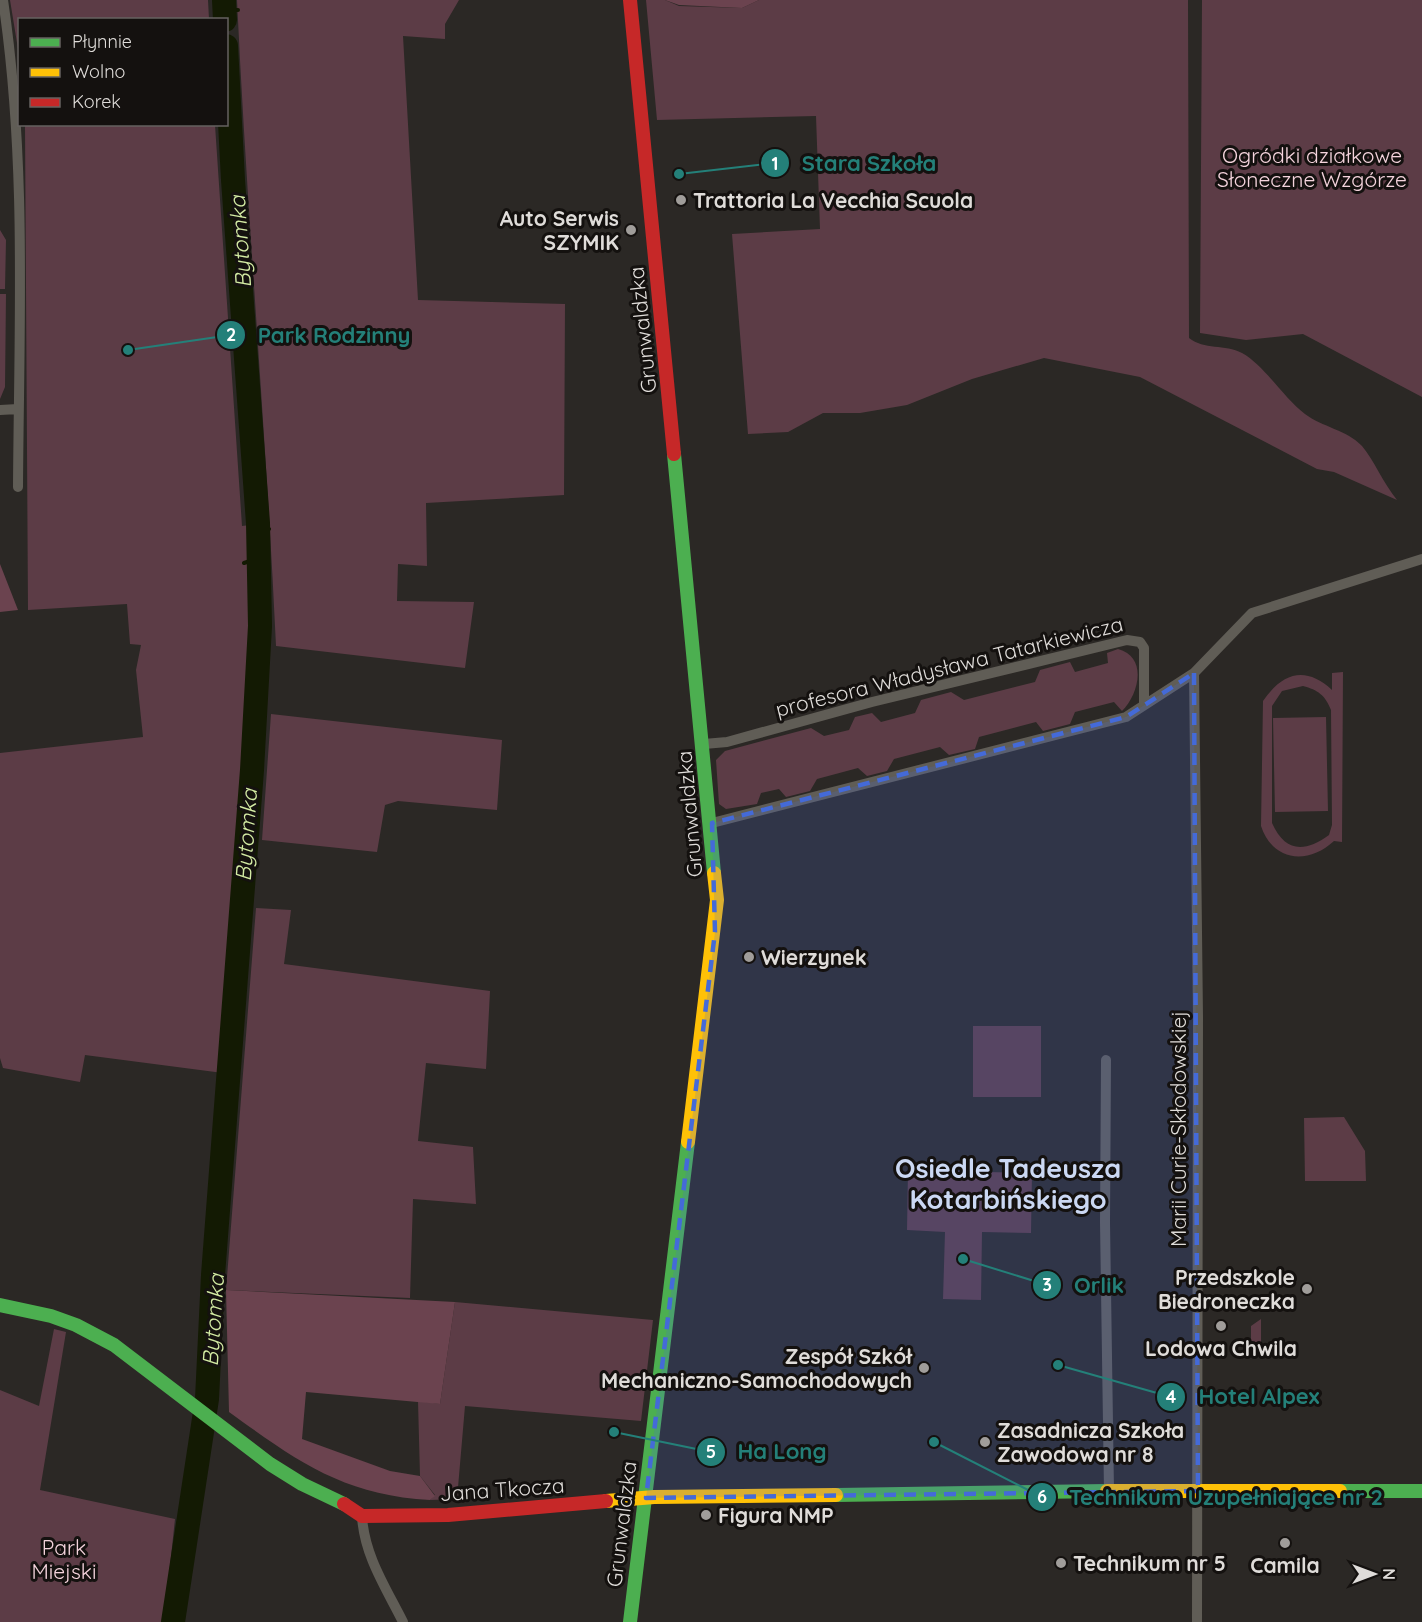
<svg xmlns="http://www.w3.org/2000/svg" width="1422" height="1622" font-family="Quicksand,sans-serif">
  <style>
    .green { fill: #5c3c46; fill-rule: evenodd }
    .forest { fill: #6b434f }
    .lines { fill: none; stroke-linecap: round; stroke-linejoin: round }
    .stream { stroke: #131a03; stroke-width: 4 }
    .river { stroke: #131a03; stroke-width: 24 }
    .street { stroke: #605d56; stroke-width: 10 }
    .fast { stroke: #4caf50; stroke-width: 14 }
    .slow { stroke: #ffc107; stroke-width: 14 }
    .jam { stroke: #c62828; stroke-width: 14 }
    .marked { fill: #446ad8; fill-opacity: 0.2; stroke: #446ad8; stroke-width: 4.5; stroke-dasharray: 12 8; stroke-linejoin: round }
    .poi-dot { fill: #a09d9a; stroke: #14110f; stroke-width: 2 }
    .labels { text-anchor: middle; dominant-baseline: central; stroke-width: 6; stroke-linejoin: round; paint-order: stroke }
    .park-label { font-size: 21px; fill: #f5d4dd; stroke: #14110f }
    .poi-label { font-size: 21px; font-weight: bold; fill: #dfdcd9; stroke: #14110f; text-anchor: start }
    .street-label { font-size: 21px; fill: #dfdcd9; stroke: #14110f }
    .water-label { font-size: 22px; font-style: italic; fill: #d4eca4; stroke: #14110f }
    .district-label { font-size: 27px; font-weight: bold; fill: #cbd8f3; stroke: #14110f }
    .leader { fill: none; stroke: #248079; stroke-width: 2 }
    .callout-dot { fill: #248079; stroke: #14110f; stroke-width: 2 }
    .mark-label { font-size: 18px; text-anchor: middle; font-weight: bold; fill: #fff }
    .callout-label { font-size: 22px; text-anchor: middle; font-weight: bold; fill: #248079; stroke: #14110f; stroke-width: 6; stroke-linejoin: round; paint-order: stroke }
  </style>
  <rect width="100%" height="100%" fill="#2b2825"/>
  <!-- green -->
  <path class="green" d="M10,0H208L209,19L20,20L18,49Z
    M237,0H459L445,24V39L403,36L418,300L565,304L564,495L426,503L427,566L398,564L397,601L474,602L465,668L276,646C266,430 247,216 237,0Z
    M646,0H665L679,6L742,8L759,0H1188L1189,338C1204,350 1225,344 1242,353C1264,365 1283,397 1305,414C1322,427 1347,430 1362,446C1374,460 1383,483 1397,500L1334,472L1317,469L1140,377L1044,358L972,379L907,405L860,413H823L788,432L748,434L732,234L820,229L816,116L657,120Z
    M1202,0H1422V397L1303,334L1246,340L1200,333Z
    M25,125H215L242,526L250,525L254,610L223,1073L85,1055L80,1082L3,1068L0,1058V753L143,737L136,670L141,645L130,644L127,604L28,610Z
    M0,230L6,240L5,289H0Z
    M0,294H6L5,387L0,399Z
    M1118,649C1148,657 1139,694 1122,711L1114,702L1075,712L1070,724L1043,731L1036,722L979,737L975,749L949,755L940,747L894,759L887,771L867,776L858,768L817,779L810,791L786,797L779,789L761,793L757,804L726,809L719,804L716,760L725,751L811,728L824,736L849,730L855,717L872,713L881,722L915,713L921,700L951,692L964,700L1035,682L1040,670L1070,662L1075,672L1108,663L1107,653Z
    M1343,672L1342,842L1334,841C1308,865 1273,862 1261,826L1263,701C1283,672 1306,666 1332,690V673ZM1303,686C1318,690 1325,695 1331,710L1332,825L1329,835C1304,853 1285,852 1272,823V706L1282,691Z
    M271,714L502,740L497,810L398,801L385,805L377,852L262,840Z
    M1326,717L1328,811L1275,812L1273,718Z
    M256,908L291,910L284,964L490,991L486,1069L426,1063L418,1141L473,1147L476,1204L413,1199L410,1298L226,1290Z
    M973,1026H1041V1097H973Z
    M1344,1117L1365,1151L1366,1181H1305L1304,1118Z
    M908,1170L1032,1173L1031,1233L982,1232L981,1300L943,1299L945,1232L907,1230Z
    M455,1302L653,1320L641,1421L465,1406L457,1499L430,1500L435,1495L420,1476L418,1401L440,1404Z
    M1261,1319V1347H1251V1326Z
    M54,1329L66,1332L40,1490L175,1519L164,1622H0V1390L39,1406Z"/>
  <!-- forest -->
  <path class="forest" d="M665,0H759L742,8L679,5Z
    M0,564L18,610L0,612Z
    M226,1290L455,1302L440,1404L306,1392L302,1439L390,1471L420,1476L435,1496L430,1500C343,1495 297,1461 229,1412Z"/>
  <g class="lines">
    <!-- stream -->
    <path class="stream" d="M225,10H238
      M258,523L269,529
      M244,563L259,558"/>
    <!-- river -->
    <path class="river" d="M224,0L225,20
      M173,1622L207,1399L213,1275L252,770L260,626L258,523L233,180L226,46"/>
    <!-- street -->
    <path class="street" d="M3,0C27,161 19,325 18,487
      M0,410L18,409
      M1194,673L1198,1017L1197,1622
      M704,744L727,742L872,702L1127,640L1140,642L1144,648V705
      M712,823L1126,717L1194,673L1252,613L1422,559
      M1106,1060L1105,1222L1109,1491
      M362,1516C364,1555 386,1588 403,1622"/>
    <!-- fast -->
    <path class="fast" d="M674,454L714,873
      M0,1305L51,1316L76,1325L114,1345L270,1464L302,1484L344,1504
      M1340,1491H1422
      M836,1495L1107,1491
      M630,1622L688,1142"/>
    <!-- slow -->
    <path class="slow" d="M688,1142L717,900L714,873
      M1107,1491H1340
      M606,1501L654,1497L836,1495"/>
    <!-- jam -->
    <path class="jam" d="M630,0L674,454
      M344,1504L362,1516L448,1515L606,1501"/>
  </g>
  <!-- marked area -->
  <path class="marked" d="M1194,673L1198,1491L646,1498L715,932L712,823L1126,717Z"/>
  <!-- markers -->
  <g class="poi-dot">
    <circle cx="681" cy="200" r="6"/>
    <circle cx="631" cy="230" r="6"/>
    <circle cx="749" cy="957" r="6"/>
    <circle cx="1307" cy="1289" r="6"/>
    <circle cx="1221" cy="1326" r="6"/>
    <circle cx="924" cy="1368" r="6"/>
    <circle cx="985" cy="1442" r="6"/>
    <circle cx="706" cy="1515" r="6"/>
    <circle cx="1285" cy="1543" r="6"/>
    <circle cx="1061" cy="1563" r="6"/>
  </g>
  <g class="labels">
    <!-- park labels -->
    <g class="park-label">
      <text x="1312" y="155">Ogródki działkowe<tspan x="1312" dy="24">Słoneczne Wzgórze</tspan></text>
      <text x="64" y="1547">Park<tspan x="64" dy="24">Miejski</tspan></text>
    </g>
    <!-- poi labels -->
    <g class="poi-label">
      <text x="693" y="200">Trattoria La Vecchia Scuola</text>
      <text x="619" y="218" text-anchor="end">Auto Serwis<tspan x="619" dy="24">SZYMIK</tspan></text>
      <text x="761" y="957">Wierzynek</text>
      <text x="1295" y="1277" text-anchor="end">Przedszkole<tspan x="1295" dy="24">Biedroneczka</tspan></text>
      <text x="1221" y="1348" text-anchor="middle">Lodowa Chwila</text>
      <text x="912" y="1356" text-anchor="end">Zespół Szkół<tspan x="912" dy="24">Mechaniczno-Samochodowych</tspan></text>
      <text x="997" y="1430">Zasadnicza Szkoła<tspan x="997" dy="24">Zawodowa nr 8</tspan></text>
      <text x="718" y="1515">Figura NMP</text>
      <text x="1073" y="1563">Technikum nr 5</text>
      <text x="1285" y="1565" text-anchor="middle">Camila</text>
    </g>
    <!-- street labels -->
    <g class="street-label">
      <text transform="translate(642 330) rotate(-96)">Grunwaldzka</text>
      <text transform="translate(949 666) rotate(-14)">profesora Władysława Tatarkiewicza</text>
      <text transform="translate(689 814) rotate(-95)">Grunwaldzka</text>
      <text transform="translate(1178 1129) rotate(-90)">Marii Curie-Skłodowskiej</text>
      <text transform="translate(502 1489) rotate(-4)">Jana Tkocza</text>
      <text transform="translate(621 1524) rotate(-83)">Grunwaldzka</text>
    </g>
    <!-- water labels -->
    <g class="water-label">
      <text transform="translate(240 242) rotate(-94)">Bytomka</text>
      <text transform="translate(246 835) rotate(-86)">Bytomka</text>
      <text transform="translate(213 1320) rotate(-86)">Bytomka</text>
    </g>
    <!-- district labels -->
    <g class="district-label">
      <text x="1008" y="1168">Osiedle Tadeusza<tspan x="1008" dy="31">Kotarbińskiego</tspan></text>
    </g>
  </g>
  <!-- callouts -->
  <path class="leader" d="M679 174L775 163M128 350L231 335M963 1259L1047 1285M1058 1365L1171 1397M614 1432L711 1452M934 1442L1042 1497"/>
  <g class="callout-dot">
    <circle cx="679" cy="174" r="6"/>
    <circle cx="128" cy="350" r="6"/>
    <circle cx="963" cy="1259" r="6"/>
    <circle cx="1058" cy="1365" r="6"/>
    <circle cx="614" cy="1432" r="6"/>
    <circle cx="934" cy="1442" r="6"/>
    <circle cx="775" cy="163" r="15"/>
    <circle cx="231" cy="335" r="15"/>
    <circle cx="1047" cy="1285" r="15"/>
    <circle cx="1171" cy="1397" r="15"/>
    <circle cx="711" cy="1452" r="15"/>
    <circle cx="1042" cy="1497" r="15"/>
  </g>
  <g class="mark-label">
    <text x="775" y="170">1</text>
    <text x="231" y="341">2</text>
    <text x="1047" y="1291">3</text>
    <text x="1171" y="1403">4</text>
    <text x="711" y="1458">5</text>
    <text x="1042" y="1503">6</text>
  </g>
  <g class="callout-label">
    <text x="869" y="171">Stara Szkoła</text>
    <text x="334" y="343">Park Rodzinny</text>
    <text x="1099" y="1293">Orlik</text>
    <text x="1259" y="1404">Hotel Alpex</text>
    <text x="782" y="1459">Ha Long</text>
    <text x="1226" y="1505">Technikum Uzupełniające nr 2</text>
  </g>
  <!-- legend -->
  <rect x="18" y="18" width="210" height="108" fill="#14110f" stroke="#656260" stroke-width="1.5"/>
  <rect x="30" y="38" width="30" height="9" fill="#4caf50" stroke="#656260" stroke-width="1.5"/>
  <text x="72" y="48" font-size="18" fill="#dfdcd9">Płynnie</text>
  <rect x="30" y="68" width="30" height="9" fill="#ffc107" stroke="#656260" stroke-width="1.5"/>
  <text x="72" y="78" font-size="18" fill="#dfdcd9">Wolno</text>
  <rect x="30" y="98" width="30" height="9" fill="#c62828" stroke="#656260" stroke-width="1.5"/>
  <text x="72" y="108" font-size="18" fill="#dfdcd9">Korek</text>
  <!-- north arrow -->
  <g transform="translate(1374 1574) rotate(90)" stroke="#14110f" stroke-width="4.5" paint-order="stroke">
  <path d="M0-4.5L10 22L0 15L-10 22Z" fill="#dfdcd9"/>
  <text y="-9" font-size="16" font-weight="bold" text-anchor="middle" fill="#dfdcd9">N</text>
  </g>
</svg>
